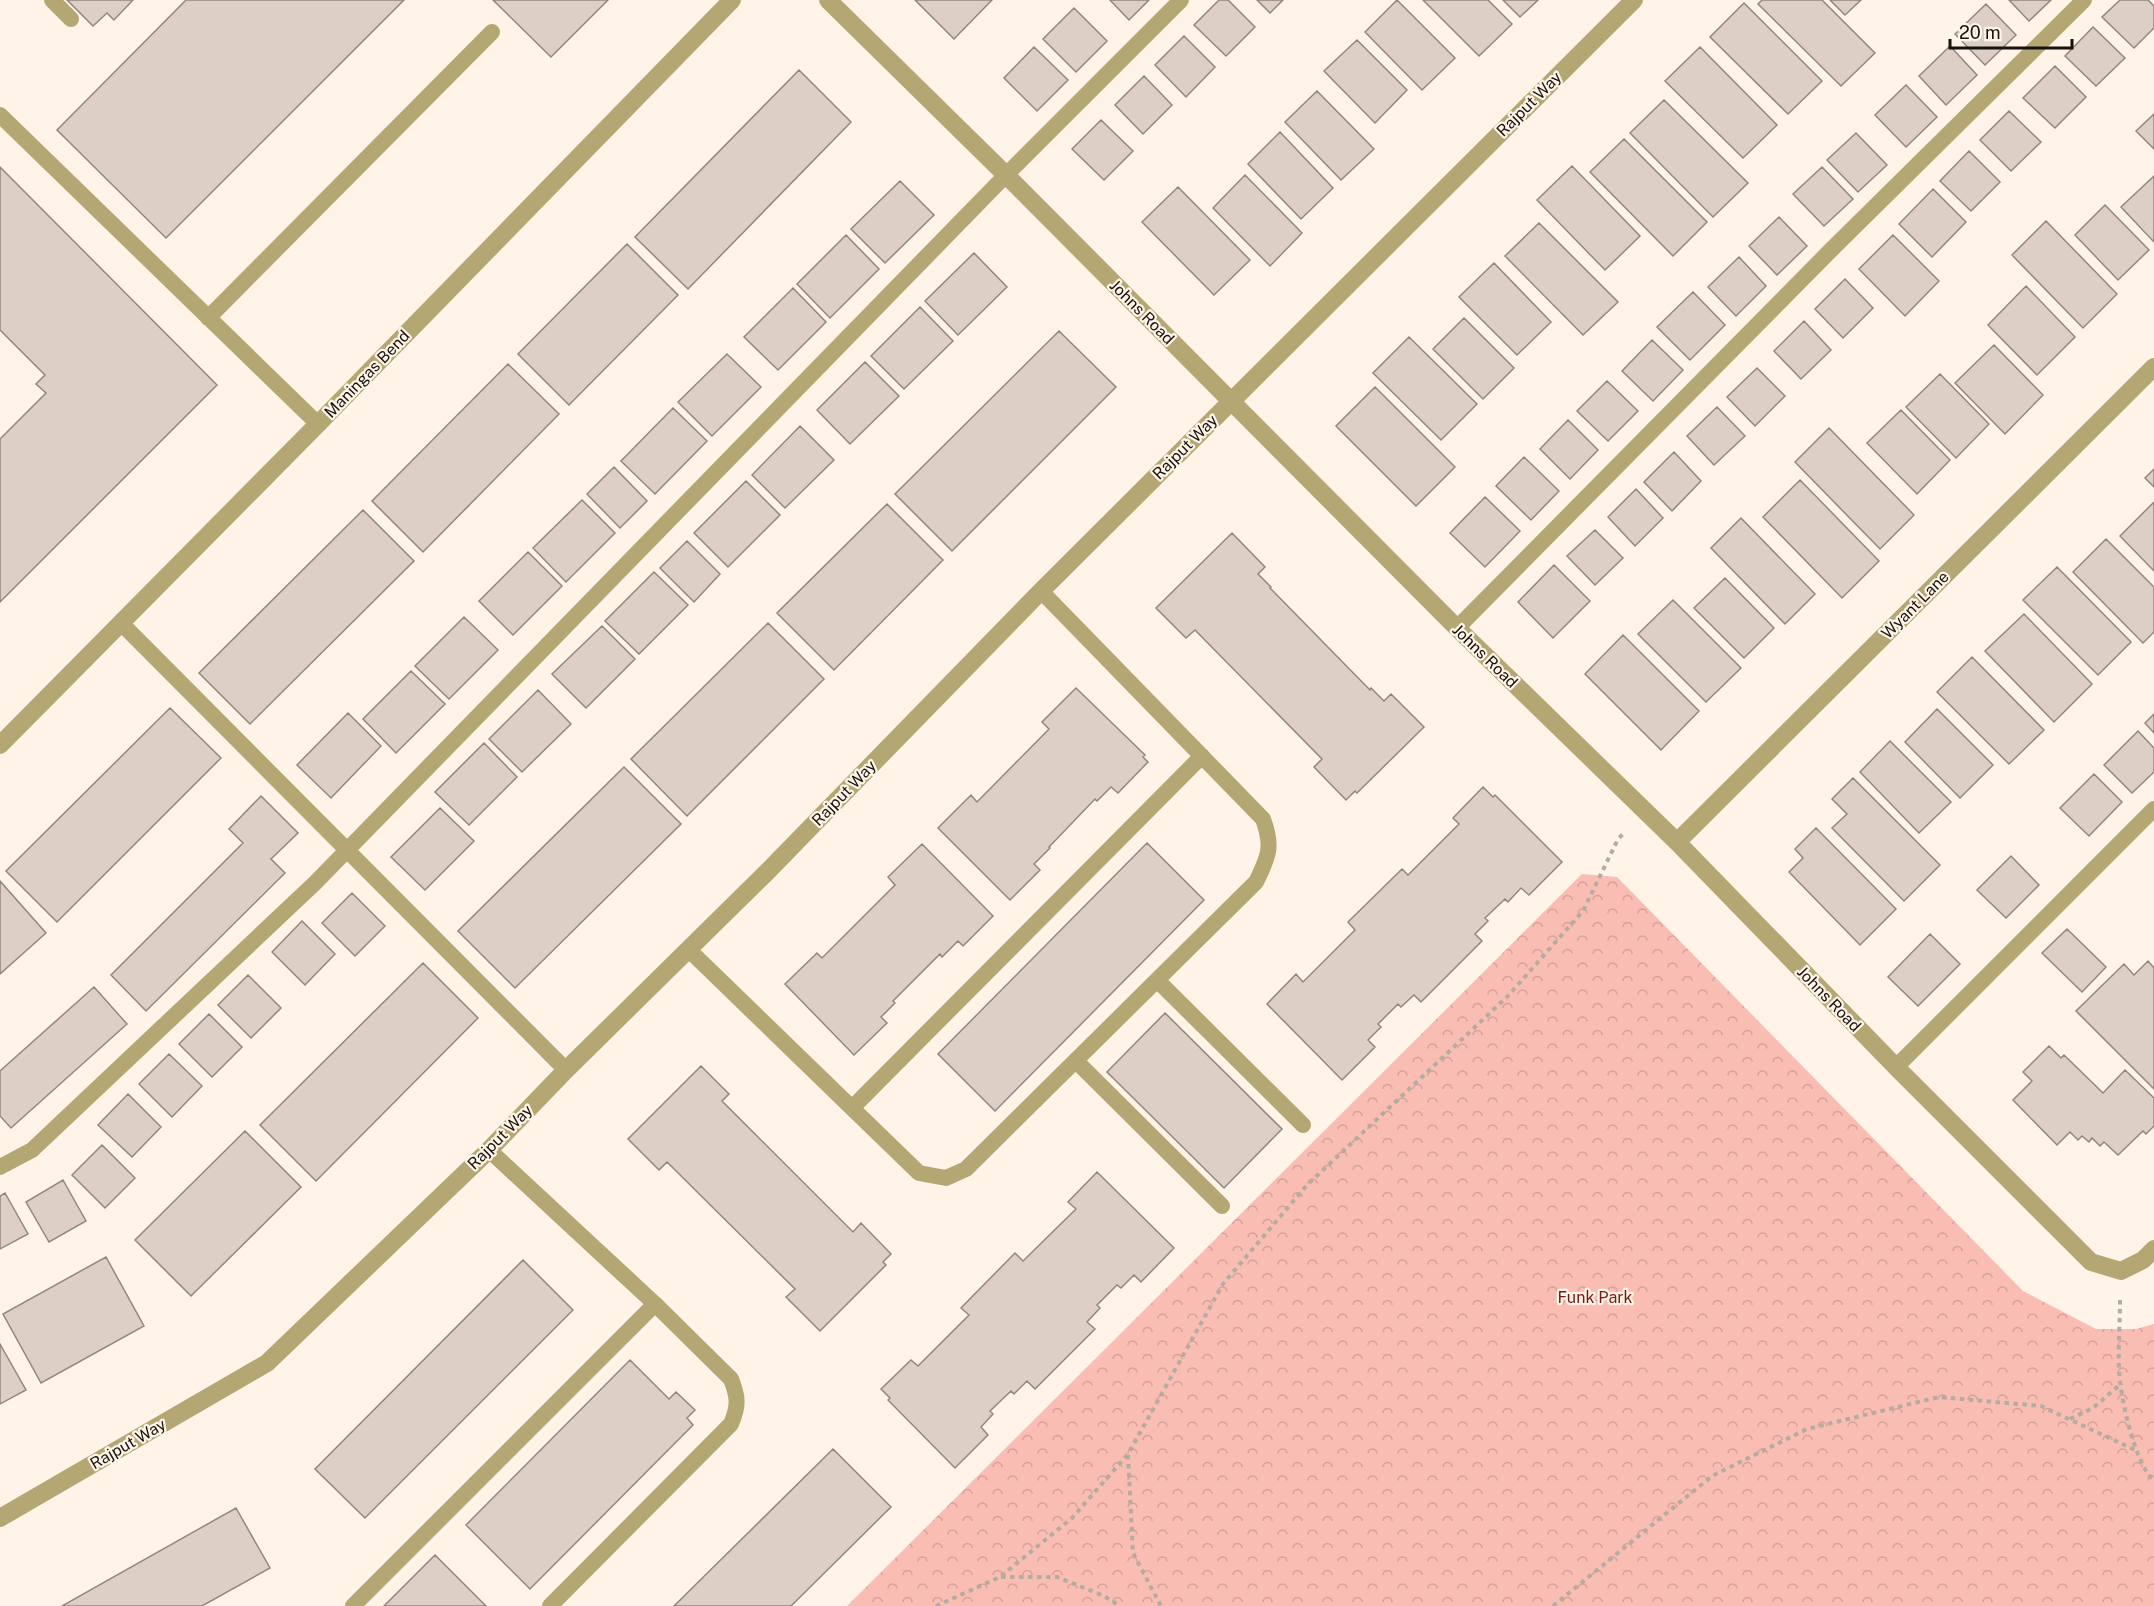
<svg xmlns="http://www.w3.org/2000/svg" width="2154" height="1606" font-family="'Public Sans',sans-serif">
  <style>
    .forest { fill: url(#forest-crowns) }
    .building { fill: #decfc6; stroke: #94867e; stroke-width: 1.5 }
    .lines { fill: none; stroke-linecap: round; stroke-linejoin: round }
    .path { stroke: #b4aba1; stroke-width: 4; stroke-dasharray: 4.5 4.5; stroke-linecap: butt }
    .service { stroke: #b5a773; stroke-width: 16 }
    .minor { stroke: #b5a773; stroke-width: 18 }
    .labels { text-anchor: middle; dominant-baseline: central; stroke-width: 4.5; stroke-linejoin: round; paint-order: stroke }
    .street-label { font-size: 16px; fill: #16120e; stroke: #fff4e7 }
    .park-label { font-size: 16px; fill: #771913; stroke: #fff4e7 }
  </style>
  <defs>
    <pattern id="forest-crowns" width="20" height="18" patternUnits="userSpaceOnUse" patternTransform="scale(1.5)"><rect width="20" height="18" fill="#f9bdb4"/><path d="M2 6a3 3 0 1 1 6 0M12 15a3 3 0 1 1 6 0" fill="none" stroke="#d5a19a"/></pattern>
  </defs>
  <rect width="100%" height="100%" fill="#fff4e7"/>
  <!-- forest -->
  <path class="forest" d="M1582,874L1617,877L2023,1291L2096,1329H2136L2154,1324V1606H847Z"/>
  <!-- building -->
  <path class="building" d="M67,0H133L114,20L107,13L93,26Z
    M186,0H404L166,238L57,130Z
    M493,0H608L551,57Z
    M915,0H992L954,39Z
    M1110,0H1149L1129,20Z
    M1219,0H1228L1255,27L1226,56L1194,25Z
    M1257,0H1283L1270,13Z
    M1397,0L1455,58L1422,90L1365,32Z
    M1423,0H1488L1512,24L1479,56Z
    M1503,0H1538L1520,17Z
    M1762,0H1822L1875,53L1841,86L1758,4Z
    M1830,0H1861L1845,15Z
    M2009,0H2051L2029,21Z
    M2120,0H2148L2154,6V28L2134,48L2102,17Z
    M1744,3L1822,81L1788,114L1710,37Z
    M1986,4L2016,35L1985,65L1955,34Z
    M1074,8L1107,41L1076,72L1043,39Z
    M2093,27L2125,58L2096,86L2065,56Z
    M1184,36L1215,67L1186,97L1155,65Z
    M1357,40L1407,90L1375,123L1324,71Z
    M1950,46L1977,75L1946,105L1919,76Z
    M1034,47L1068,80L1037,111L1004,78Z
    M1700,47L1777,125L1743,158L1665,81Z
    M2055,66L2086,97L2055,128L2023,98Z
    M799,70L851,122L688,289L635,237Z
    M1144,76L1172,105L1143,134L1115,105Z
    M1906,85L1937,117L1906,147L1875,115Z
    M1317,91L1374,149L1341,180L1285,122Z
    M1664,100L1748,183L1713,217L1630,133Z
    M2009,111L2041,142L2011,171L1980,140Z
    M2154,114V149L2136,131Z
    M1101,120L1133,151L1104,180L1072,149Z
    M1280,132L1333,188L1301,219L1248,164Z
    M1856,133L1887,165L1858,192L1827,160Z
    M1624,139L1707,222L1673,256L1590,172Z
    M1969,151L2000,182L1971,211L1940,181Z
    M1572,166L1640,236L1605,270L1537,200Z
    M0,167L217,385L0,602V439L46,393L36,384L45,375L0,330Z
    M1822,167L1853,199L1824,226L1793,194Z
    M1245,175L1302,233L1270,266L1213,208Z
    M2154,176V242L2121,207Z
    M900,181L934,215L885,263L851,229Z
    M1178,187L1250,260L1214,295L1142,222Z
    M1933,189L1966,222L1932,257L1899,224Z
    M2105,205L2149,250L2118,280L2075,235Z
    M1779,217L1807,246L1777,275L1749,246Z
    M2046,221L2117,294L2083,328L2012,255Z
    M1539,223L1618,302L1583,335L1505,256Z
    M846,235L879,269L830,318L797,284Z
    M1893,235L1939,281L1905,316L1859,269Z
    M627,244L678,295L569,405L518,354Z
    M974,253L1007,287L958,335L925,301Z
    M1739,257L1766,286L1736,316L1708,287Z
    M1494,263L1551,322L1517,355L1459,297Z
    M1845,279L1873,308L1843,338L1815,309Z
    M2026,286L2075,337L2037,375L1988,325Z
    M793,288L826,322L778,370L744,337Z
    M1693,292L1725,325L1690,360L1657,327Z
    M920,307L953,341L904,389L871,356Z
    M1464,318L1514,368L1483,399L1433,349Z
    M1804,321L1831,350L1801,379L1774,351Z
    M1059,331L1116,387L952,551L895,494Z
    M1409,337L1477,404L1441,440L1373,373Z
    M1652,340L1683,370L1653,401L1622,371Z
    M1994,345L2043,395L2005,434L1955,383Z
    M727,354L761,387L712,436L678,402Z
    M865,362L899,396L850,444L817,410Z
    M508,364L559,414L423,552L372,501Z
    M1757,368L1785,396L1755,426L1727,397Z
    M1940,374L1989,424L1956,458L1906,407Z
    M1607,381L1638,411L1608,441L1577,411Z
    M1375,387L1455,467L1416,506L1336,426Z
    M1717,407L1745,436L1714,465L1687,436Z
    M673,408L707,441L655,494L621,461Z
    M1901,410L1950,460L1917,494L1867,443Z
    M1568,420L1598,450L1570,479L1540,449Z
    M800,426L834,460L785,508L752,475Z
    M1829,428L1914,515L1880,549L1795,462Z
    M1674,452L1701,481L1672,511L1644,482Z
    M1524,457L1559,491L1531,520L1496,486Z
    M614,467L647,501L620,528L587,494Z
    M2154,469V487L2145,478Z
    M1800,480L1879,561L1842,598L1763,517Z
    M746,481L780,515L728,567L694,533Z
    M1636,489L1663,518L1635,546L1608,517Z
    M1485,497L1520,531L1485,567L1450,533Z
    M582,500L615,533L566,582L533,548Z
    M2154,502V571L2120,536Z
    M887,504L943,560L834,670L777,613Z
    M363,510L414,561L250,724L199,673Z
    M1741,518L1815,594L1785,624L1711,548Z
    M1595,530L1623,558L1595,585L1567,556Z
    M1232,533L1265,567L1258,574L1271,587L1270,588L1370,690L1371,688L1384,701L1391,694L1424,727L1357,793L1355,791L1346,800L1314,767L1322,759L1195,630L1186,638L1156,608Z
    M2106,539L2154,587V632L2143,643L2073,572Z
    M687,541L720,574L694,602L660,568Z
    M528,552L562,586L513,635L479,601Z
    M1554,565L1590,601L1553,638L1518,602Z
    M2057,567L2131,642L2098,675L2023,600Z
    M654,572L688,605L639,654L605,621Z
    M1725,578L1774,628L1744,658L1694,608Z
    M1673,600L1741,668L1706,702L1638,634Z
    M2024,614L2092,684L2054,722L1985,651Z
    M464,617L498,650L449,699L415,666Z
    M768,623L824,679L687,816L631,759Z
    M602,626L635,659L586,708L552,674Z
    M1623,635L1699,711L1661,750L1585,674Z
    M1972,657L2044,730L2009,764L1937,692Z
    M411,671L445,704L396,753L363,719Z
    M1076,688L1145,755L1143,757L1148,762L1118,793L1111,787L1097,801L1095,799L1049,847L1050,848L1034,864L1040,870L1010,900L938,828L971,795L977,802L1049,729L1042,722Z
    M538,690L571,724L522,772L489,739Z
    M170,708L221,758L57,922L6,871Z
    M1937,709L1993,765L1960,798L1905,742Z
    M348,713L381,746L331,798L297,765Z
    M2154,714V733L2145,723Z
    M2138,731L2154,748V772L2132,793L2104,765Z
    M1890,741L1951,802L1919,833L1860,772Z
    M484,743L517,777L469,825L435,792Z
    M624,767L681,824L515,988L458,931Z
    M2094,774L2122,802L2089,836L2060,808Z
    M1853,778L1940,865L1904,901L1832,828L1847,814L1832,799Z
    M1483,787L1493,797L1495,795L1562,862L1529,895L1521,888L1508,902L1505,899L1485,918L1488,921L1475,934L1482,941L1421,1002L1414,995L1401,1007L1398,1004L1378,1024L1381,1027L1368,1040L1375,1047L1342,1080L1267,1004L1296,974L1303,982L1355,930L1348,922L1402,869L1408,875L1459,824L1453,818Z
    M261,796L298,833L271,859L285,873L146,1011L111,975L243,843L229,829Z
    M440,808L474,841L425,890L391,857Z
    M1816,828L1896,909L1860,945L1789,872L1803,858L1795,849Z
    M1147,843L1204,900L995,1111L938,1054Z
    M922,844L993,916L963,946L958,941L942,957L940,954L893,1001L895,1003L881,1017L887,1023L854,1055L785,984L817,953L822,958L895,885L888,877Z
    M2011,856L2039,885L2006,918L1977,890Z
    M0,881L46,933L0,974Z
    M352,893L385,926L355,956L322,923Z
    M302,921L335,954L305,985L272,952Z
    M2067,929L2106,967L2082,992L2042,953Z
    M1930,934L1960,964L1918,1006L1888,977Z
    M2148,961L2154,968V1089L2076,1011L2124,964L2134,975Z
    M423,963L478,1018L316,1181L260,1125Z
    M248,975L281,1008L251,1038L218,1005Z
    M94,987L127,1024L11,1128L0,1116V1071Z
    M1165,1013L1282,1129L1224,1188L1107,1072Z
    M209,1014L242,1047L212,1077L179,1044Z
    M2049,1046L2061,1058L2064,1055L2103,1093L2125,1070L2154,1098V1126L2146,1134L2143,1131L2118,1155L2104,1142L2100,1146L2092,1138L2089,1142L2082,1136L2078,1140L2070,1132L2057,1145L2013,1100L2032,1081L2023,1072Z
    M169,1054L202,1086L172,1117L139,1084Z
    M701,1066L729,1094L722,1101L853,1232L861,1223L891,1254L883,1262L886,1265L820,1331L786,1297L795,1289L667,1162L659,1170L628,1139Z
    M128,1094L161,1127L132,1157L98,1125Z
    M245,1131L301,1187L191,1296L135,1240Z
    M102,1145L135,1178L105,1208L72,1175Z
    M1097,1172L1174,1248L1141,1282L1134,1275L1121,1288L1117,1285L1097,1305L1100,1308L1087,1322L1095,1329L1035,1389L1027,1381L1014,1394L1011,1391L990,1411L993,1414L981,1427L988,1435L955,1468L888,1400L890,1398L881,1389L911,1360L918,1366L969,1315L961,1308L1015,1253L1023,1261L1076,1209L1068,1202Z
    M63,1180L86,1221L49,1242L26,1202Z
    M5,1193L28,1234L0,1249V1196Z
    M106,1257L144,1326L41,1383L3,1314Z
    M523,1260L573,1310L365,1518L315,1469Z
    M0,1344L26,1390L0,1404Z
    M630,1360L669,1399L676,1392L695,1410L687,1418L693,1425L530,1589L466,1525Z
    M833,1449L891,1507L791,1606H674Z
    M236,1508L270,1568L202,1606H62Z
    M435,1555L486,1606H384Z"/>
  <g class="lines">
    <!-- path -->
    <path class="path" d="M2120,1300C2120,1323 2118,1347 2119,1371C2121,1399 2134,1462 2154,1481
      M2070,1419L2093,1408L2122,1383
      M1128,1455L1133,1553L1161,1606
      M1001,1577H1057L1104,1596L1120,1606
      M936,1606L1000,1577L1072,1518L1128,1454L1223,1284L1307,1185L1507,997L1583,911L1618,839L1625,832
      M1553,1606L1712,1476L1807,1429L1939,1397L2041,1406L2135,1450"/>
    <!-- service -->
    <path class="service" d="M52,0L71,19
      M0,115L318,424
      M208,318L492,32
      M121,623L566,1070
      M1457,628L1828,253L2084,0
      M689,950L919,1173L946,1178L966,1169L1256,882C1269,856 1273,846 1263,819L1041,591
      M1157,980L1303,1125
      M1076,1061L1222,1206
      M1896,1067L2154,809
      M852,1108L1202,756
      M489,1150L655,1304
      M0,1167L32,1150L315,883L1006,175L1181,0
      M353,1606L655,1304L731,1379C738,1397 739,1405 731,1424L550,1606"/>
    <!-- minor -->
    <path class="minor" d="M828,0L1006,175L1457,628L1677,842L1896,1067L2091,1262L2121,1271L2143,1260L2154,1249
      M0,745L318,424L732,0
      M1677,842L2154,367
      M0,1518L267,1363L489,1150L566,1070L765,874L1041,591L1634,0"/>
  </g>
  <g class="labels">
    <!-- street labels -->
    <g class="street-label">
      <text transform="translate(1529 104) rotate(-45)">Rajput Way</text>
      <text transform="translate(1142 312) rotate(45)">Johns Road</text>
      <text transform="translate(367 374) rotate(-46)">Maningas Bend</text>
      <text transform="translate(1185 447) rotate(-45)">Rajput Way</text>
      <text transform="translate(1915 605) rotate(-45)">Wyant Lane</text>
      <text transform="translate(1485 656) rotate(44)">Johns Road</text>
      <text transform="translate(844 793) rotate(-46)">Rajput Way</text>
      <text transform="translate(1829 999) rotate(46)">Johns Road</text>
      <text transform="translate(500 1137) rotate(-45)">Rajput Way</text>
      <text transform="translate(128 1444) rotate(-30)">Rajput Way</text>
    </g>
    <!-- park labels -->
    <g class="park-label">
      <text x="1595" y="1297">Funk Park</text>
    </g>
  </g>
  <!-- scale -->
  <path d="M1950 39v9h122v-9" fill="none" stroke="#16120e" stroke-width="3"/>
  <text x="1959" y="39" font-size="18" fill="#16120e" stroke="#fff4e7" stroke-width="4.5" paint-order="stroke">20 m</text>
</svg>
